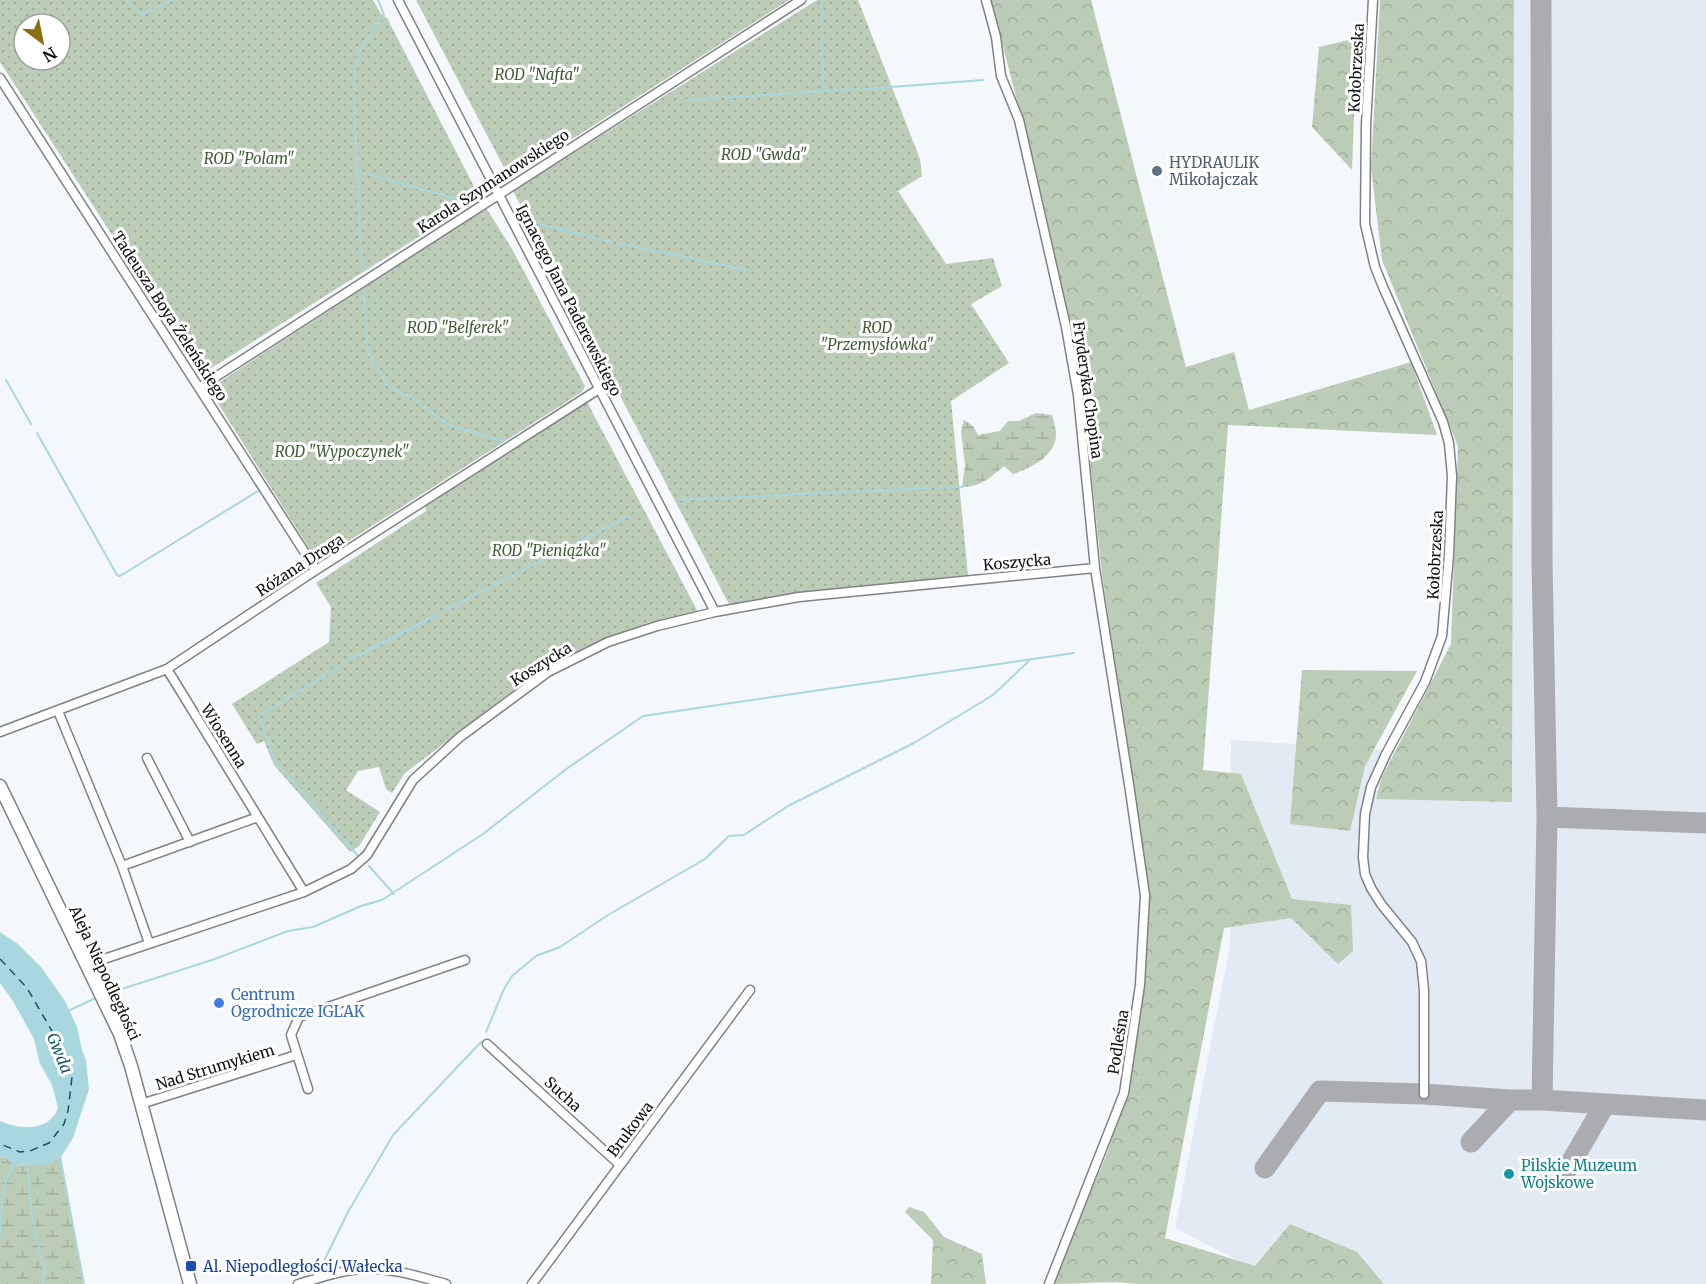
<svg xmlns="http://www.w3.org/2000/svg" width="1706" height="1284" font-family="Merriweather,serif">
  <style>
    .built { fill: #e2eaf4 }
    .forest { fill: url(#forest-crowns) }
    .wetland { fill: url(#wetland-marsh) }
    .garden { fill: url(#garden-dots); fill-rule: evenodd }
    .water { fill: #a9d7e0 }
    .lines { fill: none; stroke-linecap: round; stroke-linejoin: round }
    .stream { stroke: #a9d7e0; stroke-width: 2 }
    .ferry { stroke: #16555f; stroke-width: 1.5; stroke-dasharray: 8 6; stroke-linecap: butt }
    .taxiway { stroke: #aaacb0; stroke-width: 21 }
    .street-casing { stroke: #808286; stroke-width: 11 }
    .secondary-casing { stroke: #808286; stroke-width: 15 }
    .street { stroke: #fff; stroke-width: 8 }
    .secondary { stroke: #fff; stroke-width: 12 }
    .service-dot { fill: #5c6f8a; stroke: #fff; stroke-width: 2 }
    .shop-dot { fill: #3f7fe0; stroke: #fff; stroke-width: 2 }
    .culture-dot { fill: #0f9aa8; stroke: #fff; stroke-width: 2 }
    .transit-dot { fill: #1a4fb4; stroke: #fff; stroke-width: 2 }
    .labels { text-anchor: middle; dominant-baseline: central; stroke-width: 6; stroke-linejoin: round; paint-order: stroke }
    .street-label { font-size: 15px; fill: #101112; stroke: #fff }
    .park-label { font-size: 15px; font-style: italic; fill: #3c5e31; stroke: #fff }
    .service-label { font-size: 15px; fill: #4e5e75; stroke: #fff; text-anchor: start }
    .shop-label { font-size: 15px; fill: #366cbe; stroke: #fff; text-anchor: start }
    .culture-label { font-size: 15px; fill: #0d838f; stroke: #fff; text-anchor: start }
    .transit-label { font-size: 15px; fill: #164399; stroke: #fff; text-anchor: start }
    .water-label { font-size: 16px; font-style: italic; fill: #16555f; stroke: #fff }
  </style>
  <defs>
    <pattern id="forest-crowns" width="20" height="18" patternUnits="userSpaceOnUse" patternTransform="scale(1.5)"><rect width="20" height="18" fill="#bccdb7"/><path d="M2 6a3 3 0 1 1 6 0M12 15a3 3 0 1 1 6 0" fill="none" stroke="#a1af9c"/></pattern>
    <pattern id="wetland-marsh" width="20" height="14" patternUnits="userSpaceOnUse" patternTransform="scale(1.5)"><rect width="20" height="14" fill="#bccdb7"/><path d="M1 5h8M5 5V1M11 12h8M15 12V8" fill="none" stroke="#a1af9c"/></pattern>
    <pattern id="garden-dots" width="8" height="8" patternUnits="userSpaceOnUse" patternTransform="scale(1.5)"><rect width="8" height="8" fill="#bccdb7"/><path d="M2 2h.1M6 6h.1" fill="none" stroke="#a1af9c" stroke-width="1.8" stroke-linecap="round"/></pattern>
  </defs>
  <rect width="100%" height="100%" fill="#f4f7fb"/>
  <!-- built -->
  <path class="built" d="M1487,0H1706V1284H1283L1175,1228L1230,945L1231,740L1502,757Z"/>
  <!-- forest -->
  <path class="forest" d="M991,0H1091L1186,367L1234,352L1249,410L1411,362L1437,435L1228,425L1203,770L1241,774L1292,899L1351,905L1353,951L1338,964L1291,918L1224,928L1165,1238L1255,1266L1290,1224L1357,1252L1384,1284H1138C1109,1280 1080,1284 1051,1284L1107,1154L1129,1082L1149,898L1102,574L1084,404L1043,201Z
    M1380,0H1514L1512,802L1376,799L1382,777L1451,644L1458,446L1382,260L1371,167Z
    M1357,38L1352,170L1312,127L1319,47Z
    M1302,670L1417,671L1365,766L1350,831L1290,824Z
    M909,1207L924,1212L944,1237L982,1254L986,1284H931L933,1240L905,1212Z"/>
  <!-- wetland -->
  <path class="wetland" d="M1036,413L1052,415C1053,420 1056,427 1056,434C1056,456 1031,468 1013,474L1004,466C992,476 979,488 962,487L965,465L961,431L964,420L973,426L978,435L1000,431L1008,421H1019Z
    M61,1157L84,1284H0V1158H6L15,1165C34,1163 43,1167 61,1157Z"/>
  <!-- garden -->
  <path class="garden" d="M0,0H373L381,14L387,18L480,198L202,374L0,62ZM24,24H60V60H24Z
    M416,0H789L510,179Z
    M817,0H858L920,159L922,176L898,191L946,264L993,258L1002,286L971,304L1009,363L951,401L968,575L789,595L730,606L513,191Z
    M486,208L512,249L585,386L582,392L317,561L209,389Z
    M587,402L698,612L647,623L584,648L554,664L532,677L405,773L392,793L386,789L379,767L358,771L346,790L380,812L359,846L350,852L274,765L264,741L257,744L232,704L329,642L331,607L316,583L426,511L425,506Z"/>
  <!-- water -->
  <path class="water" d="M0,932L18,944L41,967L65,1001L77,1027L82,1050L86,1060L89,1089L73,1138L61,1157L49,1164L37,1166L26,1164L15,1165L6,1158H0V1121C20,1130 49,1132 58,1108L52,1085L40,1064L34,1039L13,1001L0,983Z"/>
  <g class="lines">
    <!-- stream -->
    <path class="stream" d="M127,0L135,10L142,14L155,9
      M821,0L822,22
      M161,6L172,0
      M821,33L824,91
      M354,89C354,52 364,43 384,15L378,0
      M865,89L983,80
      M799,93L858,89
      M354,95L356,144
      M725,98L792,93
      M687,100L719,98
      M356,147L360,241
      M357,171L471,203
      M536,223L611,242
      M618,243L746,270
      M361,247L363,271
      M363,287L368,353L389,387L409,396L449,425L502,441
      M6,380L31,424
      M37,433L117,575L120,576L258,491
      M938,488L962,487
      M679,500L930,488
      M444,611L628,516
      M349,660L438,614
      M343,664L259,716L276,763L359,857
      M369,866L394,894
      M106,994L212,960L288,931L313,927L361,906L382,900L483,834L565,770L643,716L1074,653
      M70,1010L98,997
      M486,1032L504,989L512,976L536,956L560,947L608,915L705,859L729,836L744,835L788,806L914,743L993,695L1031,659
      M60,1157L84,1284
      M27,1162L32,1216L44,1271L43,1284
      M0,1235C2,1210 0,1182 16,1164
      M323,1271V1263L348,1212L393,1135L481,1042"/>
    <!-- ferry -->
    <path class="ferry" d="M0,959L27,988L56,1038L72,1077L68,1111L64,1124L49,1143L30,1151L20,1152L0,1144"/>
    <!-- taxiway -->
    <path class="taxiway" d="M1541,0L1542,561L1547,817L1542,1100L1706,1110
      M1547,817L1706,823
      M1471,1142L1510,1100
      M1265,1168L1320,1091L1424,1094L1510,1100H1542
      M1568,1168L1605,1104"/>
    <defs>
      <path id="street" d="M398,0L715,612
        M986,0L996,37L1001,76L1019,120L1066,327L1078,395L1095,568L1130,791L1145,895L1140,985L1124,1093L1049,1284
        M1373,0L1366,125L1365,224L1375,267L1383,287L1443,422L1449,443L1452,476L1449,555L1442,636L1425,682L1386,754L1371,787L1365,814L1363,857L1365,874L1371,888L1381,904L1412,942L1421,961L1424,990V1094
        M0,78L316,570
        M200,387L801,0
        M167,669L304,892
        M58,711L122,866L149,943
        M0,732L167,669L313,572L599,389
        M147,758L190,842
        M122,866L258,817
        M86,965L304,892L351,869L367,855L413,780L460,737L548,672L608,642L657,626L715,612L799,597L1095,568
        M487,1044L620,1165
        M308,1089L291,1035L299,1017L465,960
        M141,1104L296,1055
        M298,1284C320,1278 344,1269 367,1269C394,1268 420,1277 446,1284
        M532,1284L750,990"/>
      <path id="secondary" d="M0,786L120,1034L131,1066L190,1284"/>
    </defs>
    <!-- street casing -->
    <use href="#street" class="street-casing"/>
    <!-- secondary casing -->
    <use href="#secondary" class="secondary-casing"/>
    <!-- street -->
    <use href="#street" class="street"/>
    <!-- secondary -->
    <use href="#secondary" class="secondary"/>
  </g>
  <!-- markers -->
  <circle class="service-dot" cx="1157" cy="171" r="6"/>
  <circle class="shop-dot" cx="219" cy="1003" r="6"/>
  <circle class="culture-dot" cx="1509" cy="1174" r="6"/>
  <rect class="transit-dot" x="185" y="1260" width="12" height="12" rx="3"/>
  <g class="labels">
    <!-- street labels -->
    <g class="street-label">
      <text transform="translate(1356 68) rotate(-87)">Kołobrzeska</text>
      <text transform="translate(493 181) rotate(-33)">Karola Szymanowskiego</text>
      <text transform="translate(569 300) rotate(63)">Ignacego Jana Paderewskiego</text>
      <text transform="translate(170 316) rotate(57)">Tadeusza Boya Żeleńskiego</text>
      <text transform="translate(1088 390) rotate(82)">Fryderyka Chopina</text>
      <text transform="translate(1435 555) rotate(-87)">Kołobrzeska</text>
      <text transform="translate(1017 562) rotate(-5)">Koszycka</text>
      <text transform="translate(300 565) rotate(-33)">Różana Droga</text>
      <text transform="translate(541 664) rotate(-32)">Koszycka</text>
      <text transform="translate(224 736) rotate(58)">Wiosenna</text>
      <text transform="translate(105 973) rotate(65)">Aleja Niepodległości</text>
      <text transform="translate(1118 1042) rotate(-81)">Podleśna</text>
      <text transform="translate(215 1067) rotate(-17)">Nad Strumykiem</text>
      <text transform="translate(563 1094) rotate(42)">Sucha</text>
      <text transform="translate(630 1129) rotate(-53)">Brukowa</text>
    </g>
    <!-- park labels -->
    <g class="park-label">
      <text x="537" y="74">ROD "Nafta"</text>
      <text x="764" y="154">ROD "Gwda"</text>
      <text x="249" y="158">ROD "Polam"</text>
      <text x="458" y="327">ROD "Belferek"</text>
      <text x="877" y="327">ROD<tspan x="877" dy="17">"Przemysłówka"</tspan></text>
      <text x="342" y="451">ROD "Wypoczynek"</text>
      <text x="549" y="550">ROD "Pieniążka"</text>
    </g>
    <!-- service labels -->
    <g class="service-label">
      <text x="1169" y="162">HYDRAULIK<tspan x="1169" dy="17">Mikołajczak</tspan></text>
    </g>
    <!-- shop labels -->
    <g class="shop-label">
      <text x="231" y="994">Centrum<tspan x="231" dy="17">Ogrodnicze IGLAK</tspan></text>
    </g>
    <!-- culture labels -->
    <g class="culture-label">
      <text x="1521" y="1165">Pilskie Muzeum<tspan x="1521" dy="17">Wojskowe</tspan></text>
    </g>
    <!-- transit labels -->
    <g class="transit-label">
      <text x="203" y="1266">Al. Niepodległości/ Wałecka</text>
    </g>
    <!-- water labels -->
    <g class="water-label">
      <text transform="translate(60 1053) rotate(68)">Gwda</text>
    </g>
  </g>
  <!-- north arrow -->
  <g transform="translate(42 42) rotate(148)"><circle r="28" fill="#ffffff" stroke="#9fa0a0" stroke-width="1.5"/>
  <path d="M0-4.5L10 22L0 15L-10 22Z" fill="#8b6e10"/>
  <text y="-9" font-size="16" font-weight="bold" text-anchor="middle" fill="#101112">N</text>
  </g>
</svg>
